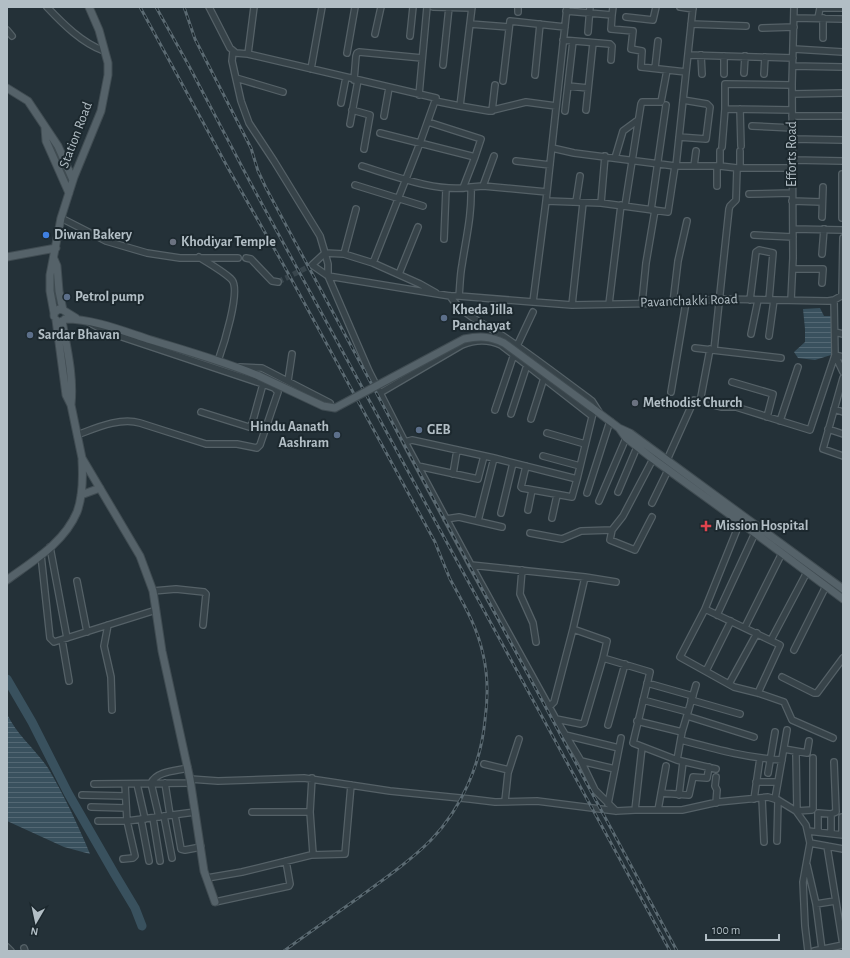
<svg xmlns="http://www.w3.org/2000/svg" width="850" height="958" font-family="'Alegreya Sans',sans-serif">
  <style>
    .water { fill: url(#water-rules) }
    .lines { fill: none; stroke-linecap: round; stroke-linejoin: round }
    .river { stroke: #39515e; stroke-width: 9 }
    .minor-tunnel { stroke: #39464d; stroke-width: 5.5; stroke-dasharray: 5.5 3; stroke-linecap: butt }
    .minor-casing { stroke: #556167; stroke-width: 8 }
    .major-casing { stroke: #404c52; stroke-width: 9 }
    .minor { stroke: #374349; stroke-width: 5.5 }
    .major { stroke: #556269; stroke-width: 7 }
    .rail-casing { stroke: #5b6a72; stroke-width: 3 }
    .rail { stroke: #1c282e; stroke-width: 1.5; stroke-dasharray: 4.5; stroke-linecap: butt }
    .major-bridge-casing { stroke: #404c52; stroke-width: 9; stroke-linecap: butt }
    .major-bridge { stroke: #556269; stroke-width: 7 }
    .shop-dot { fill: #3f7fe0; stroke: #1c282e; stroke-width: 1.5 }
    .worship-dot { fill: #6b7280; stroke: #1c282e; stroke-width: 1.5 }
    .service-dot { fill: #5c6f8a; stroke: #1c282e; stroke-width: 1.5 }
    .health-dot { fill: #e0444e; stroke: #1c282e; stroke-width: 1.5 }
    .labels { text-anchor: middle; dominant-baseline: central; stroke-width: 4; stroke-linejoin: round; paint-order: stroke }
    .street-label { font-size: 14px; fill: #b2bec5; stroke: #1c282e }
    .poi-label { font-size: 14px; font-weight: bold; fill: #b2bec5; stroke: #1c282e; text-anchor: start }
  </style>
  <defs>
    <pattern id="water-rules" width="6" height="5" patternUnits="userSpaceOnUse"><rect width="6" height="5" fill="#39515e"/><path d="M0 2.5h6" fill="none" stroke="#536874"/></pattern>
  </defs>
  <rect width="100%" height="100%" fill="#243138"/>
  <!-- water -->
  <path class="water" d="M820,308L824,316H831L833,345L831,355L815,360L798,358L794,352L805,342V329L803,309Z
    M7,714C17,735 35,749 48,768C64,795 78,825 90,854L64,847L7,821Z"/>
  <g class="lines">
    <!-- river -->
    <path class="river" d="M7,679L32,722L68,793L114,873L135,908L142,926"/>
    <!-- minor-tunnel -->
    <path class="minor-tunnel" d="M278,282L312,265"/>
    <defs>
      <path id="minor" d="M47,7C63,24 82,43 104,51
        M209,7L230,48L236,53L248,54L436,98L420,143L373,263L420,284L436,293
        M433,7L471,8
        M680,7L693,9
        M566,11L612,15L611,29L633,31L631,49L642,51L641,67L686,72
        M518,12V7
        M612,15L613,7
        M626,17L653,20L656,7
        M794,18L843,19
        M818,18L820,8H843
        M470,24L509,27
        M691,24L746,26
        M762,28L794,27
        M7,30L12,36
        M588,32L590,7
        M375,34L381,7
        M410,36L413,7
        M823,38V18
        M563,40L610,44L612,46L611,60
        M794,49L843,52
        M233,51L232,61L241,101L249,123L274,161L320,236L325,253L312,265L328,276
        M347,53L355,7
        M248,54L254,7
        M688,55L793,58
        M701,55L702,74
        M724,56V74
        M443,65L449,7
        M793,66L843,67
        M655,68L658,41
        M311,69L322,7
        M744,73L745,56
        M764,74L765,57
        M535,75L540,24
        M236,78L283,92
        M354,80L356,56L357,53L359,52L422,58
        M503,81L510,21L565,27
        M792,85L725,84V109L792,110
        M568,86L588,88
        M792,94L843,93
        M419,95L427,7
        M435,101L460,106L472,7
        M341,103L346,77
        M460,106L489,111L526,102L556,106
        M740,109L741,146
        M352,110L370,115L364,149
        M586,110L593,43
        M492,111L495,85
        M565,111L573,41
        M384,116L389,88
        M792,116H843
        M428,122L481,139L475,157L463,188
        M350,124L358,80
        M752,126L793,128
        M380,133L475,157
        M679,137L706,139L710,107L707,104L683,100
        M793,139L843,140
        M722,147L725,109
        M552,148L574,153L675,166H720L737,168H793
        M615,158L623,131L638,120
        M793,160L843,161
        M516,161L550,165
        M362,166C394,176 438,193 471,187
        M676,166L693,7
        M694,166L696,151
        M720,166V151
        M740,168V151
        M355,185L423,206
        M483,186L494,156
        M717,186V167
        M749,194L792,193
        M546,201L601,203L668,212L675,166
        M792,201L822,202
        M576,202L580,176
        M601,203L605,156
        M625,206L641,104L642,102H661L667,70
        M651,210L666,105
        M822,217L823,187
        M61,218L106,241L147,253L180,258H238
        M842,218V174
        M793,229L843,230
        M754,235L793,237
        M444,239L446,189
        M344,254L356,209
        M822,254L824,229
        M199,257C208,263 226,273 232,280C241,291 223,347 218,361
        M246,258L251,259L272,281L278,282
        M373,263L344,254L325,253L328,264V276L369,371L405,442L471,565L557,721L581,761L595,790L616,811
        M793,269H823L822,283
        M399,274L418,227
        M328,276L450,296H459L533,302L546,201L567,7
        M842,295L843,238
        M450,296C462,315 488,326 506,338C535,358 564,380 592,401L599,412
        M459,296C460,286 460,275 462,265C466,238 472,215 471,187L483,186L547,192
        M750,300L756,252L759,250L773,253L769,300
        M791,300L793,258L792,84L794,7
        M834,300L835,355L843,372
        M533,302L572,305L673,303L718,299L828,301L834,300L843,295
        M642,303L646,263L655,210
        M673,303L678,261L687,221
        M609,304L621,205
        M572,305L583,203
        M835,332L843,334
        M751,334L758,300
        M769,336L774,300
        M517,346L533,312
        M695,348L781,358
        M714,350L729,209L730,206L736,200L737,168
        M239,367L262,368L330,403
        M843,378L823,449L843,456
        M288,381L292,354
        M732,382L773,394L767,417
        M671,392L686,302
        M380,393L462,345C474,340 488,339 501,345L592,416
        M700,402L710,349
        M834,409L843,412
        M495,410L514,354
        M201,412L249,427L252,424L263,384
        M511,414L527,365
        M531,419L544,378
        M780,421L798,367
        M828,429L843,434
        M547,433L585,444
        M77,435C96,428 120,417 140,423L206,444H237L257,448L260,445L278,392L274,388L263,384L107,332L90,323
        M405,442L412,440L494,458L577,479L593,413
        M543,456L580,466
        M667,460L694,400L721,407H736L810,430L835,355L843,357
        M418,466L478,479L484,456
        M526,466L521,487L522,488L572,497L577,479
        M453,474L457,450
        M618,492L637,447
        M587,493L610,421
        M599,501L626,438
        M652,503L668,470
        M528,510L532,490
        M501,513L513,463
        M652,517L635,550L610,540L612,530L623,516L653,459
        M552,518L557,495
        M446,519L459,517L502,527
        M478,521L494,458
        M740,522L705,609L680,657L734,687L758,693L784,702L792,720L833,738
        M530,533L562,539L581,531L612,530
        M50,547L67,638
        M41,555L50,638L54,642L156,610
        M471,565L585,577L573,629L607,641L603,658L650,672L633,743L677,760L716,769
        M522,570L520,594L533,623L536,642
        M585,577L616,582
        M77,581L87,632
        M153,591L176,589L204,592L206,594L203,625
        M705,609L780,645L758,693
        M717,615L755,533
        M108,625L104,646L111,677L112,710
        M745,627L782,553
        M62,640L69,681
        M771,640L807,572
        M794,650L826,586
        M706,671L731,621
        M782,677L814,693H817L843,658
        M647,683L693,696
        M729,684L757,633
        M643,700L688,712
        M691,700L740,714
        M549,707L554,702L573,629
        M687,716L754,737
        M556,719L581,724L584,723L603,658
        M637,721L682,732
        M608,725L625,664
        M565,735L619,748
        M681,740C715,749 747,758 782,760
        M784,749L807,753L809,741
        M796,755L797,811
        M677,760L682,732L696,685
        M581,761L615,769
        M484,764L509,770
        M768,773L775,732
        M716,777L715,786L717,790L716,803
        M312,778L310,812L313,854
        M190,779L218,781L304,778L390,791L470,799L495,802L537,801L616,811L635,810H682L718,802L768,797L778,800L796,811L806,825L810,843L843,849
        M756,782H778
        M165,783L170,815
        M94,784L191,783
        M137,784L145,819
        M661,793L689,795L693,777L707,778L709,767
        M82,795L125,796
        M679,795L683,762
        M762,798L764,842
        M754,799L760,758
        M775,799L787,730
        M505,801L508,773L519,739
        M608,804L621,738
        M91,807L126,808
        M635,810L642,747
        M658,810L666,766
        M796,811L812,810L813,809V758
        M252,812H310
        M175,815L181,849L185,850L201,847
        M164,816L172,858
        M159,817L151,783C157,771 176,771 188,768
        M842,817V834
        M153,818L160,861
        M141,819L149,861
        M98,821H127L195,812
        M808,831L843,835
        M818,832V813L831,814L836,812L834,762
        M831,833V814
        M777,841L778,800
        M827,846L843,945
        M123,859L133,858L135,856L127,821L125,784
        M807,865L816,904L822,950
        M207,878L242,872L311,855L345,854L351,785
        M215,902L289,886L290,884L286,861
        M816,904L835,901
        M7,947L11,951
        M24,948L25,951
        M808,951L805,926L803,882L810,843
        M814,951L843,945"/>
      <path id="major" d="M7,88L28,101L58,146L73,180
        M45,128L46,141L69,193
        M7,257L56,248
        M54,259L57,266L59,291L63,310
        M54,313L50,291V275L61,218L74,177L101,111L108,75V63L99,30L89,7
        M54,316V313L59,309L63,310L76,318
        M65,319C94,319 123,331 151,340C187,351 223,361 259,376
        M56,320L66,395L71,405L82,458L140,556L153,591L162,651L190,779L204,871L215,902
        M62,321C67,348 74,377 71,405
        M591,407L619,428L630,433L843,589
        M619,428L626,438L653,459L740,522L843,599
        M81,495L100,488
        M7,580C33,561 64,543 77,512C83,496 83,477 82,460"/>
    </defs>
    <!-- minor casing -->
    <use href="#minor" class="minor-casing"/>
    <!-- major casing -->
    <use href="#major" class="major-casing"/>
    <!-- minor -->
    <use href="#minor" class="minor"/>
    <!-- major -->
    <use href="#major" class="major"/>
    <defs>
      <path id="rail" d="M140,7L228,168L283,264L435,542C440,555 445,567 450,579C463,603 477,626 483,654C488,675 488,698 485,720C481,763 462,808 431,840C409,862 383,880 358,898C333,916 308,933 284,951
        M156,7L189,66L250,182L670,951
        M184,7L195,39L251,148L258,171L266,188L677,951"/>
    </defs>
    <!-- rail casing -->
    <use href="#rail" class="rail-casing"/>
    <!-- rail -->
    <use href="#rail" class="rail"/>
    <defs>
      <path id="major-bridge" d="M259,376L323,406L335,408L464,339C479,336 490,336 504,343L591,407"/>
    </defs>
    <!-- major-bridge casing -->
    <use href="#major-bridge" class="major-bridge-casing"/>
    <!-- major-bridge -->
    <use href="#major-bridge" class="major-bridge"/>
  </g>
  <!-- markers -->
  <circle class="shop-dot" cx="46" cy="235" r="4"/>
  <g class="worship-dot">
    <circle cx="173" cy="242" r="4"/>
    <circle cx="635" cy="403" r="4"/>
  </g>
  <g class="service-dot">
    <circle cx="67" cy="297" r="4"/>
    <circle cx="444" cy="318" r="4"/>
    <circle cx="30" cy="335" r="4"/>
    <circle cx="419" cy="430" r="4"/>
    <circle cx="337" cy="435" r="4"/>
  </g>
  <path class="health-dot" d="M704 520h4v4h4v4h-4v4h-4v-4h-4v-4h4z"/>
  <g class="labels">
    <!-- street labels -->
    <g class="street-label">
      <text transform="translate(76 135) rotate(-69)">Station Road</text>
      <text transform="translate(792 154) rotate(-90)">Efforts Road</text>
      <text transform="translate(689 301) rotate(-2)">Pavanchakki Road</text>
    </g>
    <!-- poi labels -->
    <g class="poi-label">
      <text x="54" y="235">Diwan Bakery</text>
      <text x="181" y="242">Khodiyar Temple</text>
      <text x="75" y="297">Petrol pump</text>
      <text x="452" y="310">Kheda Jilla<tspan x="452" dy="16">Panchayat</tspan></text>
      <text x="38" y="335">Sardar Bhavan</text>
      <text x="643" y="403">Methodist Church</text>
      <text x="329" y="427" text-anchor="end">Hindu Aanath<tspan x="329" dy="16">Aashram</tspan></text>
      <text x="427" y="430">GEB</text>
      <text x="715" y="526">Mission Hospital</text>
    </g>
  </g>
  <!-- border -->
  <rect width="850" height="958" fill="none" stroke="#b2bec5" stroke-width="16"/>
  <!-- north arrow -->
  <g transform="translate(36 922) rotate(189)" stroke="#1c282e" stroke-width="3" paint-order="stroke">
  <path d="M0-3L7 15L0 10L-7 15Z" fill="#b2bec5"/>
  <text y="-6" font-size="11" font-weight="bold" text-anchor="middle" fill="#b2bec5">N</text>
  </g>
  <!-- scale -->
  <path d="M706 934v6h73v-6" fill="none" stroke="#b2bec5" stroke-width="2"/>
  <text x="712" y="934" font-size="12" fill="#b2bec5" stroke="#1c282e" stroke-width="3" paint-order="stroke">100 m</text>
</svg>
